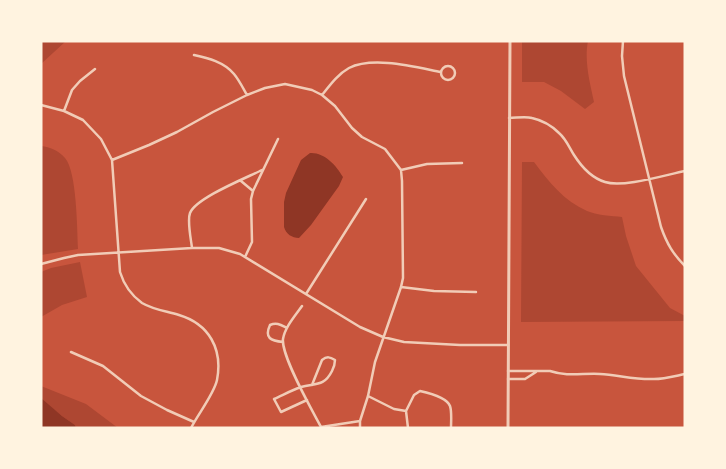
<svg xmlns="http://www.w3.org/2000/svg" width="726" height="469" font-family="'Titillium Web',sans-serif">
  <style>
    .green { fill: #ae4732 }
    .water { fill: #8f3625 }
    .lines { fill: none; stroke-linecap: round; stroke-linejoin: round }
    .minor { stroke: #f1ccb7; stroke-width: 2.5 }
    .tertiary { stroke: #f1ccb7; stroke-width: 3 }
  </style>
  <rect width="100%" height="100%" fill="#c8553d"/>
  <!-- green -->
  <path class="green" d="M41,41H66L41,64Z
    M522,41H588C584,61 590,83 594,102L585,109L561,91L544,82H522Z
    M41,146C50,147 58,150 65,158C77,172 77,228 78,249L41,255Z
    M522,162H534C549,182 564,201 587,211C596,215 612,216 622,217L626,236L636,266L670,308L685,316V321L521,322Z
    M80,262L87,297L62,305L41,317V272L51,268Z
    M41,386L86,404L118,428H76L75,425L62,416L43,401L41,398Z"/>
  <!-- water -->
  <path class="water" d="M310,153C324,152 336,165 343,177L339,186L311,225L299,238C292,238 286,234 284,227V202L286,193L301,160Z
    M41,398L62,416L75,425L76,428H41Z"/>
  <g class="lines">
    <!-- minor -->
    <path class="minor" d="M623,41L622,56L624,76L661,227C667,244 673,254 685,266
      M194,55C208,58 224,62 234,74C239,80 243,88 247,95
      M441 73a7 7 0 1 1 14 0a7 7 0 1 1-14 0Z
      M322,95C330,85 338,74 349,68C373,56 415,67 441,72
      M41,105L64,111L83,120L101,139L112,160L120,272C124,285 131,295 142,303C154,310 166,311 179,315C209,324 223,349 217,380C214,394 198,414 191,428
      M64,111L72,90L80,81L95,69
      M509,118C516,118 525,116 532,118C541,120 552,126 559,133C566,139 569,147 574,155C581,166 592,178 605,182C623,188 665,175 685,171
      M112,160L149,145L177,132L213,112L247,95L265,88L285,84L312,90L322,95L335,106L352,128L362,137L385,149L401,170L402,181L403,278L401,287L375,362L368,396L360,421V428
      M401,170L427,164L462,163
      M241,181L253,191
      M192,248C191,239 187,221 190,213C196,198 246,178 262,170
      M245,257L252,242L251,199L253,191L278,139
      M41,264L64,258L78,255L192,248H219L240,254L360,327L383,337L404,342L460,345H508
      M401,287L434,291L476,292
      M306,294L366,199
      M302,306C295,316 285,327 283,339C281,356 312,410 321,427
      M283,342C271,341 264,338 270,325C277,322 281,325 287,328
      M71,352L103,366L141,396L167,410L194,422
      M508,371H550C568,377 582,373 600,374C618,375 636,380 654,379C664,379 675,376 685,374
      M508,379H525L536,372
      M368,396L394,409L406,411
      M307,400L281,412L274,399C283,395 292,390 301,387C315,383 324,387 332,371C334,367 335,365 335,360C330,357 327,356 322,360L312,385
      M321,427L360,421
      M408,428L406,411L414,395L420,391C429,393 447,398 450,406C452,412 451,422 451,428"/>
    <!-- tertiary -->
    <path class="tertiary" d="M508,428L510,41"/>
  </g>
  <!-- border -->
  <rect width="726" height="469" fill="none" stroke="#fff3e0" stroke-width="85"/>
</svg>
